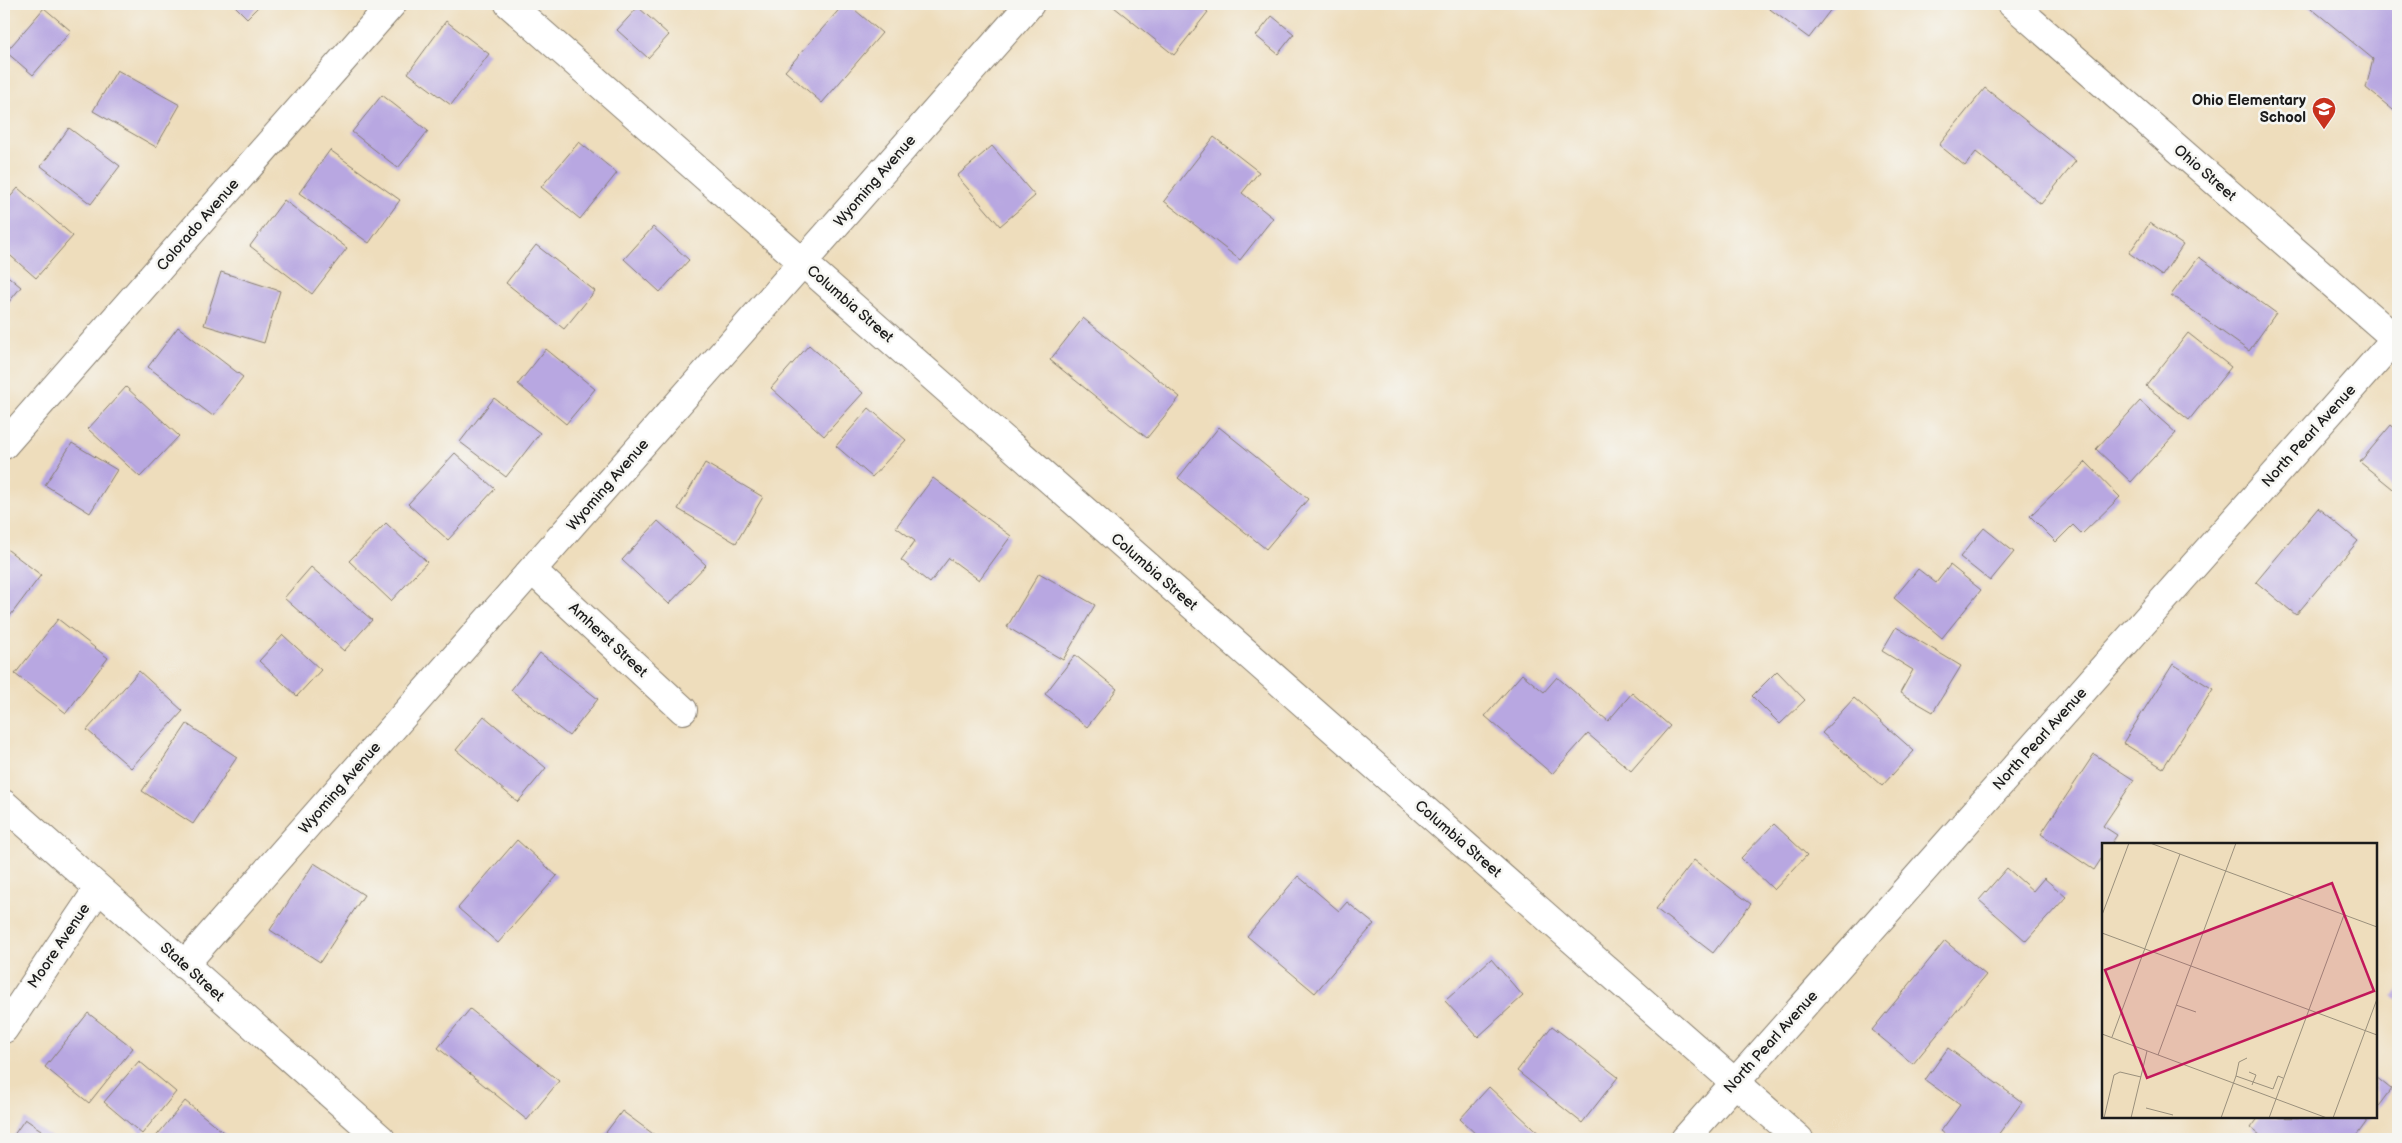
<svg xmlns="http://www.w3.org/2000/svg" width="2402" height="1143" font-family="'Balsamiq Sans',sans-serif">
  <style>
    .building { fill: #b8a7e1 }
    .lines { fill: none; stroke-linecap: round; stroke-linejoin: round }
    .minor-casing { stroke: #857c6c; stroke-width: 30 }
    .trunk-casing { stroke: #857c6c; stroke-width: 30 }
    .minor { stroke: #fff; stroke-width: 28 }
    .trunk { stroke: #fff; stroke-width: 28 }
    .labels { text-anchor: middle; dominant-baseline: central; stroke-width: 5; stroke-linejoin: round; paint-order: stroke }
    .poi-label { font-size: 15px; font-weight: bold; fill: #1c1c1c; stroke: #f6f6f2; text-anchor: end }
    .street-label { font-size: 15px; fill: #1c1c1c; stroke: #f6f6f2 }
    .inset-road { fill: none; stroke: #9a907c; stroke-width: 1 }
    .view { fill: #c2185b; fill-opacity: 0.15; stroke: #c2185b; stroke-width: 2.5 }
    .inset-edge { fill: none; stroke: #1c1c1c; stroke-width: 2.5 }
  </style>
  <rect width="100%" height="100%" fill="#f6f6f2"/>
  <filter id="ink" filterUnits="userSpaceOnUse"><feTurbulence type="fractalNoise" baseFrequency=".02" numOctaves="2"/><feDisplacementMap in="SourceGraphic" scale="10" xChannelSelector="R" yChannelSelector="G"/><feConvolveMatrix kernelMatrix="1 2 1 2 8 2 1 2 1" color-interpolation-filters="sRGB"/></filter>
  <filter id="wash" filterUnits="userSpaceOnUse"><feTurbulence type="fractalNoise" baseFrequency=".0096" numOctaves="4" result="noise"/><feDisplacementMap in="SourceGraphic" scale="20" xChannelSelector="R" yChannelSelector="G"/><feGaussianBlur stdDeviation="1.12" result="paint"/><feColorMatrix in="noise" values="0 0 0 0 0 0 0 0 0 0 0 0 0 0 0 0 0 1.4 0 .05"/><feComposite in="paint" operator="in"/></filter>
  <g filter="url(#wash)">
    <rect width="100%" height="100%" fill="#eeddbc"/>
    <g id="blocks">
      <!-- building -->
      <path class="building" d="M233,4H261L247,18Z
        M844,4H848L882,33L822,103L785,71Z
        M1117,4H1197L1208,12L1174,55L1114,7Z
        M1763,4H1835L1809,38Z
        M2306,4H2398V114L2366,88L2373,59Z
        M638,7L669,35L648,58L617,30Z
        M44,8L71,31L33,75L6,52Z
        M1272,16L1294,34L1278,54L1256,36Z
        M446,21L489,54L451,105L408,73Z
        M117,70L180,105L156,147L93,111Z
        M1985,88L2076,161L2041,204L1976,152L1965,166L1939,145Z
        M382,95L428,131L398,168L352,132Z
        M69,128L120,166L91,204L41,166Z
        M1214,137L1259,172L1242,193L1273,218L1240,260L1164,201Z
        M579,142L617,173L580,219L541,187Z
        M992,146L1035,196L1000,226L957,176Z
        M330,150L400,200L369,243L299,193Z
        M18,188L73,236L36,278L4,250V204Z
        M284,200L347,248L312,294L250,246Z
        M2150,223L2183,245L2162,276L2129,253Z
        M653,227L689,260L660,292L624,259Z
        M536,245L595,291L564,329L506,283Z
        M2199,257L2276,313L2249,351L2171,295Z
        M221,272L280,291L264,343L204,325Z
        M4,273L21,287L4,308Z
        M1083,318L1180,397L1147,438L1050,360Z
        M178,327L243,377L213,416L148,367Z
        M2188,333L2231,367L2189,420L2146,386Z
        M809,345L863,393L824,436L771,388Z
        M546,349L595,389L566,424L518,384Z
        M126,387L179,436L140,477L88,429Z
        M494,398L540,433L506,477L460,442Z
        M2140,401L2176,433L2131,482L2096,449Z
        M869,408L906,440L872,477L836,446Z
        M2391,425L2398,431V493L2360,462Z
        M1219,427L1308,499L1266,549L1178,478Z
        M72,443L117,470L90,513L45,485Z
        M455,453L495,489L448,540L408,504Z
        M2086,462L2120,497L2082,534L2073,525L2056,542L2030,516Z
        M705,463L763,497L736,543L678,509Z
        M933,478L1011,536L979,580L949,558L930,583L901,560L915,541L896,527Z
        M2318,508L2358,541L2296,615L2256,582Z
        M658,521L706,565L669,604L622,560Z
        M386,523L427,562L391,601L349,561Z
        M1984,528L2014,552L1990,581L1960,557Z
        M4,547L41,575L4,624Z
        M1950,565L1981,590L1942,638L1894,598L1918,569L1936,583Z
        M311,567L372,620L344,651L284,598Z
        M1039,573L1095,605L1063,660L1007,627Z
        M58,619L108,658L66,713L15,674Z
        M1896,627L1961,666L1933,712L1900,693L1913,670L1882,651Z
        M283,635L321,670L297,696L259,661Z
        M540,653L598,699L569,736L511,690Z
        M1075,655L1117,689L1087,727L1045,694Z
        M2173,664L2213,689L2163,768L2123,743Z
        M139,671L183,711L131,768L87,730Z
        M1777,671L1805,700L1780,724L1752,696Z
        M1522,674L1544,692L1557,677L1608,721L1632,693L1670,726L1631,771L1588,734L1552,774L1485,716Z
        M1854,698L1914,751L1882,786L1822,733Z
        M484,716L546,768L518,802L456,750Z
        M187,724L237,757L193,824L142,791Z
        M2094,754L2134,780L2103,826L2117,835L2111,844H2103V856L2094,870L2041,834Z
        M1774,824L1807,855L1774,890L1741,858Z
        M517,840L557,876L498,943L458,908Z
        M1694,860L1751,904L1713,953L1656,909Z
        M314,863L364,895L320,962L270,930Z
        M2007,868L2033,891L2044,878L2066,897L2026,941L1979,900Z
        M1298,876L1339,911L1347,902L1374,924L1315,993L1247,936Z
        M1945,941L1986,975L1913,1064L1872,1030Z
        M1491,959L1523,996L1478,1037L1445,1001Z
        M2398,990V1001L2393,996Z
        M470,1009L559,1081L527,1120L438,1048Z
        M88,1013L133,1048L89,1103L45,1067Z
        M1552,1026L1618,1077L1582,1123L1517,1071Z
        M1948,1048L2022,1102L1995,1139H1951L1941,1131L1960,1105L1925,1080Z
        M139,1061L176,1092L142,1134L104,1102Z
        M2376,1077L2391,1089L2376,1109Z
        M1489,1087L1545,1139H1481L1460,1119Z
        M185,1101L227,1135L224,1139H154Z
        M622,1111L660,1139H601Z
        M2259,1117L2316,1118L2370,1117L2354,1139H2265L2251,1128Z
        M25,1119L54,1139H11Z"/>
    </g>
  </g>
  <g filter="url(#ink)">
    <use href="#blocks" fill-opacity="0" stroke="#857c6c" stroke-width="1"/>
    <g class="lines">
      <defs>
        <path id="minor" d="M509,4L1799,1139
          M2012,4L2398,341
          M4,445L392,4
          M532,570L683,710
          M184,965L1030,4
          M4,1029L98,889
          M1685,1139L2395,339"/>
        <path id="trunk" d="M4,804L381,1139"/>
      </defs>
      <!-- minor casing -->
      <use href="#minor" class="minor-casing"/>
      <!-- trunk casing -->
      <use href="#trunk" class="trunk-casing"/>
      <!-- minor -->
      <use href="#minor" class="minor"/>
      <!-- trunk -->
      <use href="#trunk" class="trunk"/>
    </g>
  </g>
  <!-- icons -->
  <defs>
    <symbol id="school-pin" viewBox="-11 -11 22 30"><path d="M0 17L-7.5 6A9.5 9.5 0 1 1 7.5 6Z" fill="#c8321e" stroke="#f6f6f2"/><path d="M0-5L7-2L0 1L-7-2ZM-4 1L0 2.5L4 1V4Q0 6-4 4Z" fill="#fff"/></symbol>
  </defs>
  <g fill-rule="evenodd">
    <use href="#school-pin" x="2310" y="95" width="28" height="38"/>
  </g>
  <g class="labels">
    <!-- poi labels -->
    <g class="poi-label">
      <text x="2306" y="100">Ohio Elementary<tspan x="2306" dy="17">School</tspan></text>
    </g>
    <!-- street labels -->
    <g class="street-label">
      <text transform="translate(2205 173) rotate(41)">Ohio Street</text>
      <text transform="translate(875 181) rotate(-49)">Wyoming Avenue</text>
      <text transform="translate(198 225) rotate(-49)">Colorado Avenue</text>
      <text transform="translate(850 304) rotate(41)">Columbia Street</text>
      <text transform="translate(2309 436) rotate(-48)">North Pearl Avenue</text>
      <text transform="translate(608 485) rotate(-49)">Wyoming Avenue</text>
      <text transform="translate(1154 572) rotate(41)">Columbia Street</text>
      <text transform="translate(608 640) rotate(43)">Amherst Street</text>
      <text transform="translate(2040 739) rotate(-48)">North Pearl Avenue</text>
      <text transform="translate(340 788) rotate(-49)">Wyoming Avenue</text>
      <text transform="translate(1458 839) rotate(41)">Columbia Street</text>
      <text transform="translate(59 946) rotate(-56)">Moore Avenue</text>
      <text transform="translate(192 972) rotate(42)">State Street</text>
      <text transform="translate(1771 1042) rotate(-48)">North Pearl Avenue</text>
    </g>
  </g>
  <!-- overview -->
  <g transform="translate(2102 843)">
    <rect width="275" height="275" fill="#eeddbc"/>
    <path class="inset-road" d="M48,0L275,84M0,72L27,0M0,90L275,192M74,162L94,169M0,191L225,275M10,194L78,11M56,212L134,0M147,229L154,232L150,242M134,233L137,219L145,215M44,265L71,272M2,275L12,232L18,229L39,234M29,275L45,208M119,275L134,233L171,246L176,233L181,235M167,275L242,72M231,275L275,156"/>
    <path class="view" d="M230,40L272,148L45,235L3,127Z"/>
    <rect width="275" height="275" class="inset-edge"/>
  </g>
  <!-- margin -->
  <rect width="2402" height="1143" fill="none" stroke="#f6f6f2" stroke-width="20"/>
</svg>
